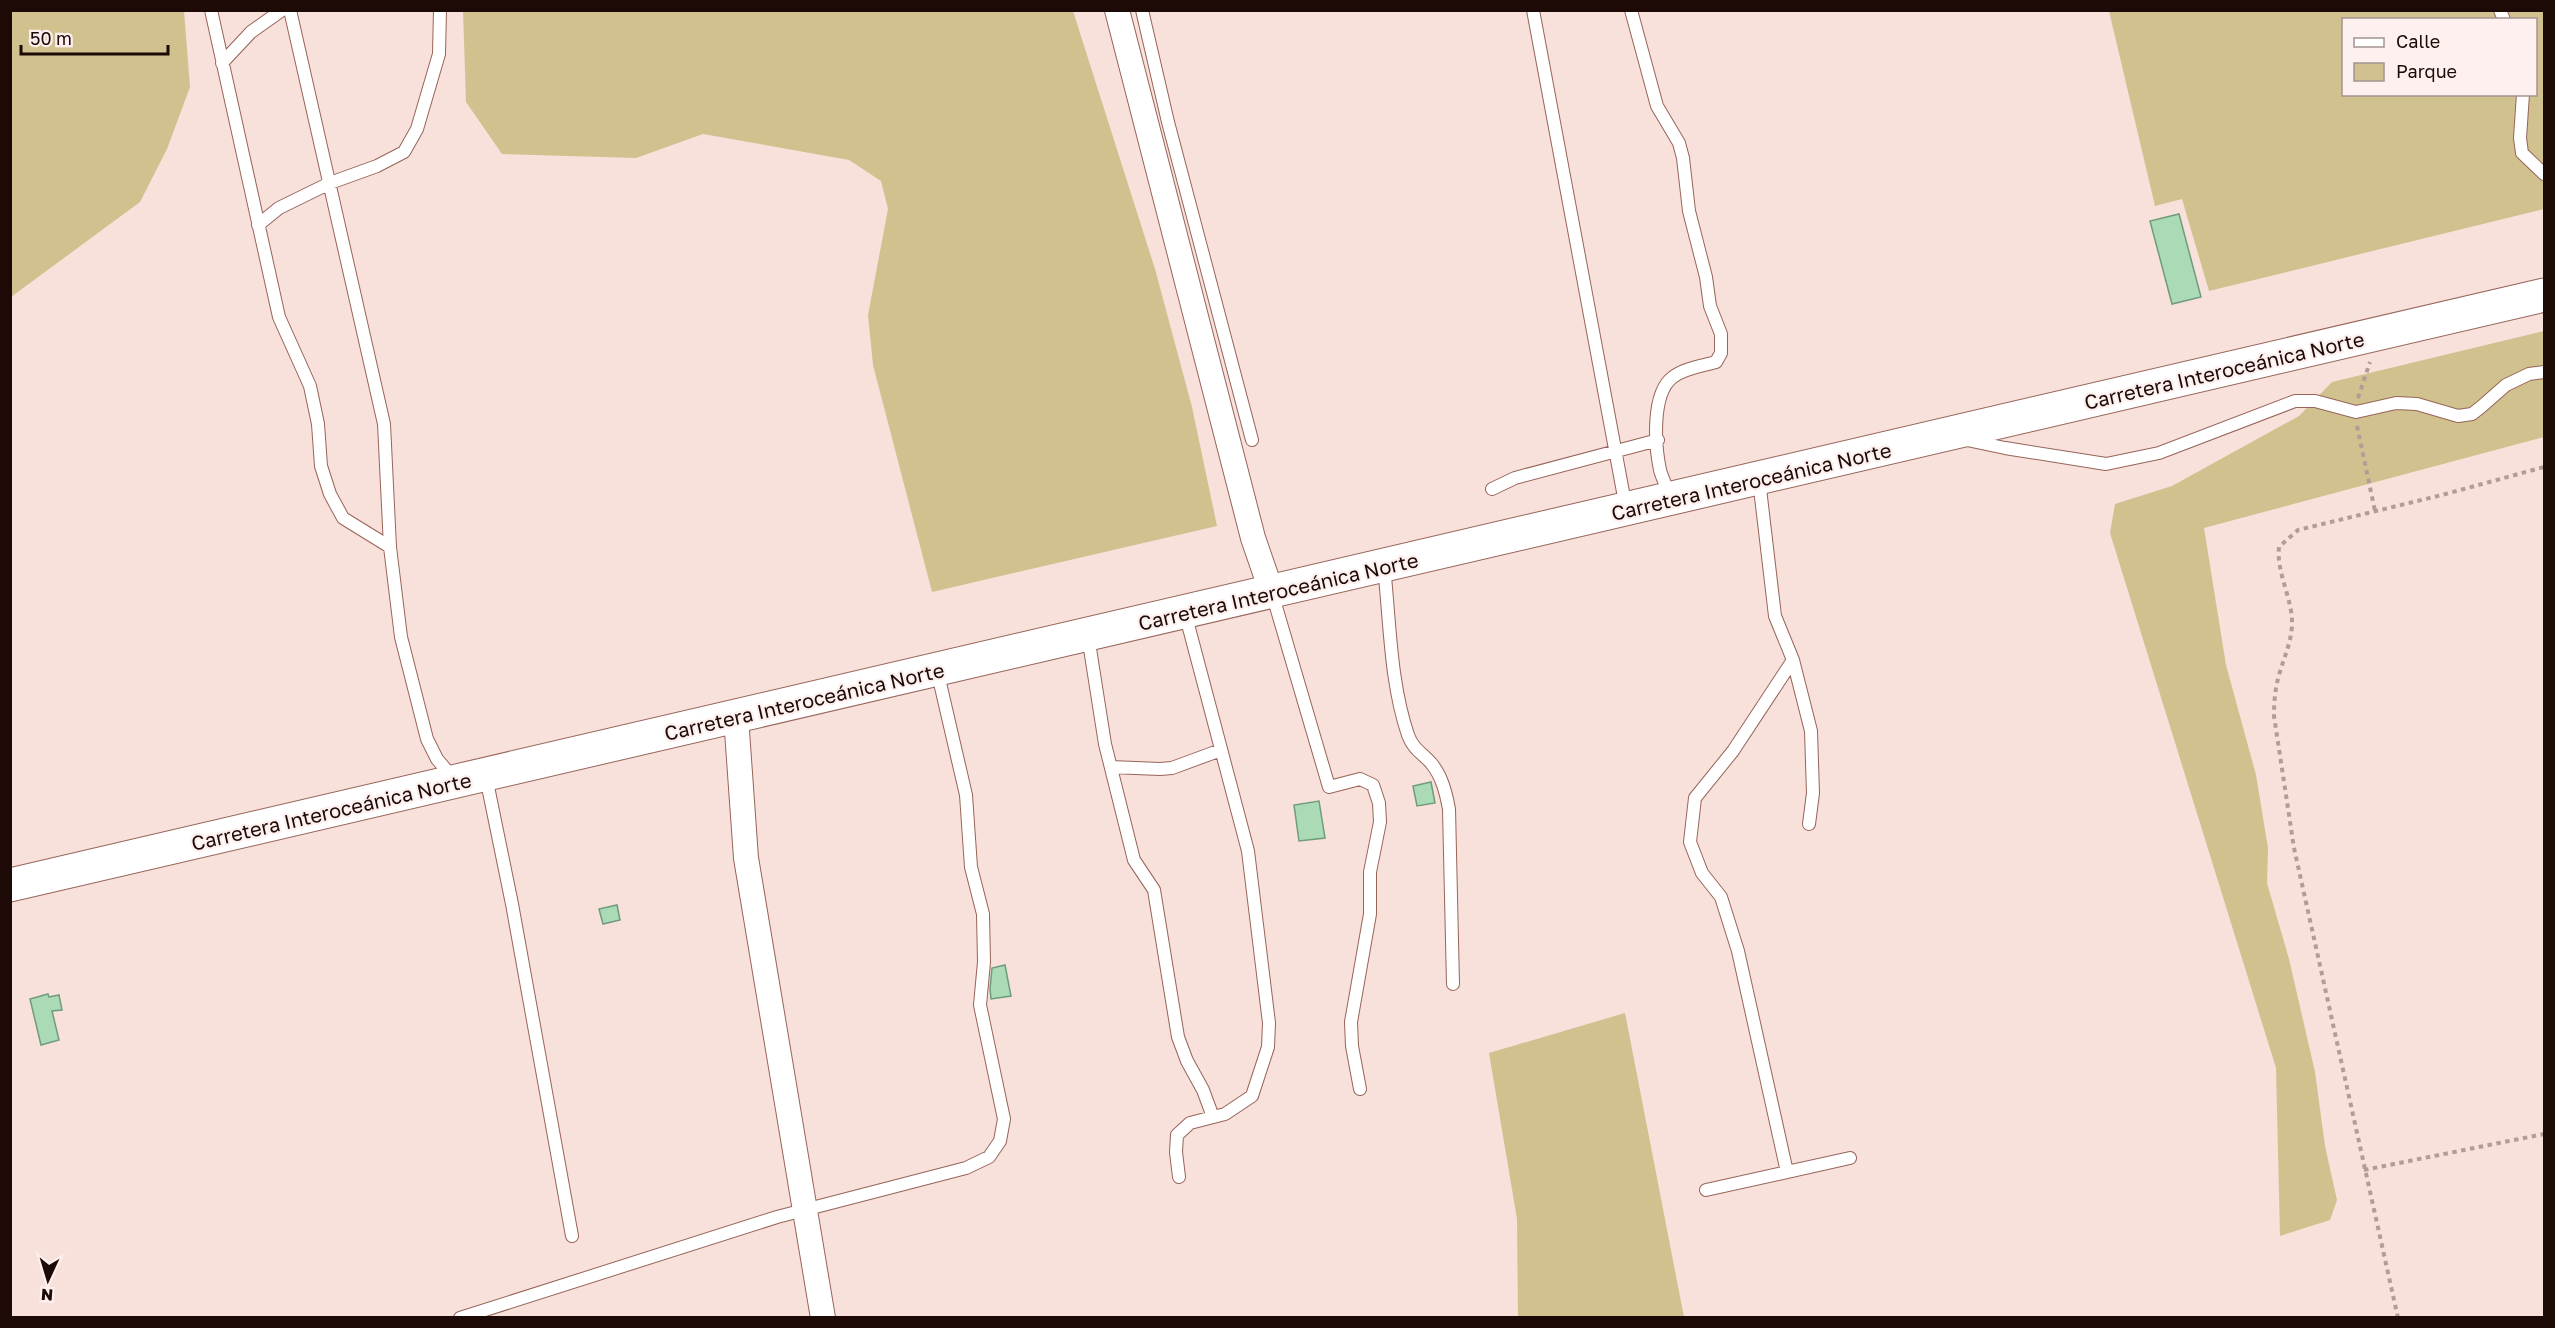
<svg xmlns="http://www.w3.org/2000/svg" width="2555" height="1328" font-family="'Golos Text',sans-serif">
  <style>
    .green { fill: #d1c18f; fill-rule: evenodd }
    .building { fill: #abdab7; stroke: #6f9c7c; stroke-width: 1.5 }
    .lines { fill: none; stroke-linecap: round; stroke-linejoin: round }
    .lane-casing { stroke: #976459; stroke-width: 14 }
    .street-casing { stroke: #976459; stroke-width: 26 }
    .highway-casing { stroke: #976459; stroke-width: 35 }
    .path { stroke: #b39c98; stroke-width: 4; stroke-dasharray: 4.5 4.5; stroke-linecap: butt }
    .lane { stroke: #fff; stroke-width: 12 }
    .street { stroke: #fff; stroke-width: 24 }
    .highway { stroke: #fff; stroke-width: 33 }
    .labels { text-anchor: middle; dominant-baseline: central; stroke-width: 4.5; stroke-linejoin: round; paint-order: stroke }
    .street-label { font-size: 20px; fill: #1d0a07; stroke: #fdf0ee }
  </style>
  <rect width="100%" height="100%" fill="#f8e0db"/>
  <!-- green -->
  <path class="green" d="M11,10L184,11L190,87L167,149L140,202L11,297Z
    M463,11H1073L1155,269L1192,407L1217,526L932,592L873,365L868,315L888,209L881,181L849,160L703,134L636,158L502,154L466,102Z
    M2109,11H2544V209L2209,291L2182,199L2155,206ZM2344,20H2536V94H2344Z
    M2544,331V437L2204,528L2226,665L2256,775L2268,848L2267,883L2289,959L2315,1072L2325,1146L2337,1200L2330,1220L2280,1236L2276,1068L2110,533L2115,504L2172,486L2299,416L2332,382Z
    M1625,1013L1684,1317H1518L1517,1219L1489,1053Z"/>
  <!-- building -->
  <path class="building" d="M2179,214L2201,297L2172,304L2150,221Z
    M1431,782L1435,803L1417,806L1413,786Z
    M1319,801L1325,838L1299,841L1294,805Z
    M617,905L620,920L603,924L599,909Z
    M1005,965L1011,996L991,999L990,989L992,968Z
    M48,994L49,997L59,995L62,1010L52,1011L59,1040L41,1045L30,999Z"/>
  <g class="lines">
    <defs>
      <path id="lane" d="M211,10L279,317L310,386L318,424L321,466L330,494L343,518L390,547
        M290,10L384,424L390,547L401,637L427,739L437,759L454,779
        M1142,10L1168,122L1252,440
        M1533,10L1626,508
        M1631,10L1657,106L1679,143L1683,158L1689,211L1706,277L1710,306L1721,334V353L1716,362C1702,366 1685,368 1673,377C1651,393 1655,446 1660,470C1662,478 1667,487 1670,496
        M2500,10L2504,20
        M222,63L251,32L282,10
        M2523,94L2520,138L2522,153L2544,174
        M258,225L279,208L330,183L377,166L404,152L417,129L439,54L440,10
        M1967,440L2005,448L2106,464L2159,453L2295,401H2315L2356,412L2396,403L2417,404L2458,416L2472,414L2481,407L2506,385L2529,374L2544,372
        M1759,480L1775,616L1793,660L1811,731L1813,793L1809,824
        M1492,489L1515,478L1658,440
        M1384,567C1390,622 1390,682 1408,735C1413,749 1422,753 1431,763C1442,776 1446,793 1449,809L1453,984
        M1272,593L1329,787L1360,779L1373,785L1379,803L1380,822L1370,872V914L1351,1022L1352,1046L1360,1089
        M1088,636L1105,744L1134,860L1154,890L1178,1037L1187,1061L1203,1090L1213,1117
        M1111,767L1160,769L1172,768L1221,750
        M486,777L512,904L572,1236
        M1787,1172L1738,951L1721,897L1702,873L1690,842L1695,798L1733,751L1793,660
        M1179,1177L1176,1152L1177,1135L1190,1123L1225,1114L1252,1096L1268,1047L1269,1023L1248,851L1185,613
        M1706,1190L1850,1158
        M460,1318L777,1217L966,1168L989,1157L1000,1141L1004,1119L980,1005L984,962L983,914L971,867L966,795L937,670"/>
      <path id="street" d="M1117,10L1253,538L1272,593
        M736,717L746,858L823,1318"/>
      <path id="highway" d="M10,885L2544,295"/>
    </defs>
    <!-- lane casing -->
    <use href="#lane" class="lane-casing"/>
    <!-- street casing -->
    <use href="#street" class="street-casing"/>
    <!-- highway casing -->
    <use href="#highway" class="highway-casing"/>
    <!-- path -->
    <path class="path" d="M2358,398L2370,362
      M2357,426L2375,511
      M2364,1170L2544,1134
      M2398,1318L2294,848L2274,716C2274,702 2275,689 2279,675C2284,657 2291,644 2292,625C2293,599 2276,573 2279,547L2298,530L2442,495L2544,467"/>
    <!-- lane -->
    <use href="#lane" class="lane"/>
    <!-- street -->
    <use href="#street" class="street"/>
    <!-- highway -->
    <use href="#highway" class="highway"/>
  </g>
  <g class="labels">
    <!-- street labels -->
    <g class="street-label">
      <text transform="translate(2224 370) rotate(-13)">Carretera Interoceánica Norte</text>
      <text transform="translate(1751 481) rotate(-13)">Carretera Interoceánica Norte</text>
      <text transform="translate(1278 591) rotate(-13)">Carretera Interoceánica Norte</text>
      <text transform="translate(804 701) rotate(-13)">Carretera Interoceánica Norte</text>
      <text transform="translate(331 811) rotate(-13)">Carretera Interoceánica Norte</text>
    </g>
  </g>
  <!-- border -->
  <rect width="2555" height="1328" fill="none" stroke="#1d0a07" stroke-width="24"/>
  <!-- legend -->
  <rect x="2342" y="18" width="195" height="78" fill="#fdf0ee" stroke="#a39492" stroke-width="1.5"/>
  <rect x="2354" y="38" width="30" height="9" fill="#ffffff" stroke="#a39492" stroke-width="1.5"/>
  <text x="2396" y="48" font-size="18" fill="#1d0a07">Calle</text>
  <rect x="2354" y="63" width="30" height="18" fill="#d1c18f" stroke="#a39492" stroke-width="1.5"/>
  <text x="2396" y="78" font-size="18" fill="#1d0a07">Parque</text>
  <!-- north arrow -->
  <g transform="translate(48 1280) rotate(184)" stroke="#fdf0ee" stroke-width="4.5" paint-order="stroke">
  <path d="M0-4.5L10 22L0 15L-10 22Z" fill="#1d0a07"/>
  <text y="-9" font-size="16" font-weight="bold" text-anchor="middle" fill="#1d0a07">N</text>
  </g>
  <!-- scale -->
  <path d="M21 45v9h147v-9" fill="none" stroke="#1d0a07" stroke-width="3"/>
  <text x="30" y="45" font-size="18" fill="#1d0a07" stroke="#fdf0ee" stroke-width="4.5" paint-order="stroke">50 m</text>
</svg>
